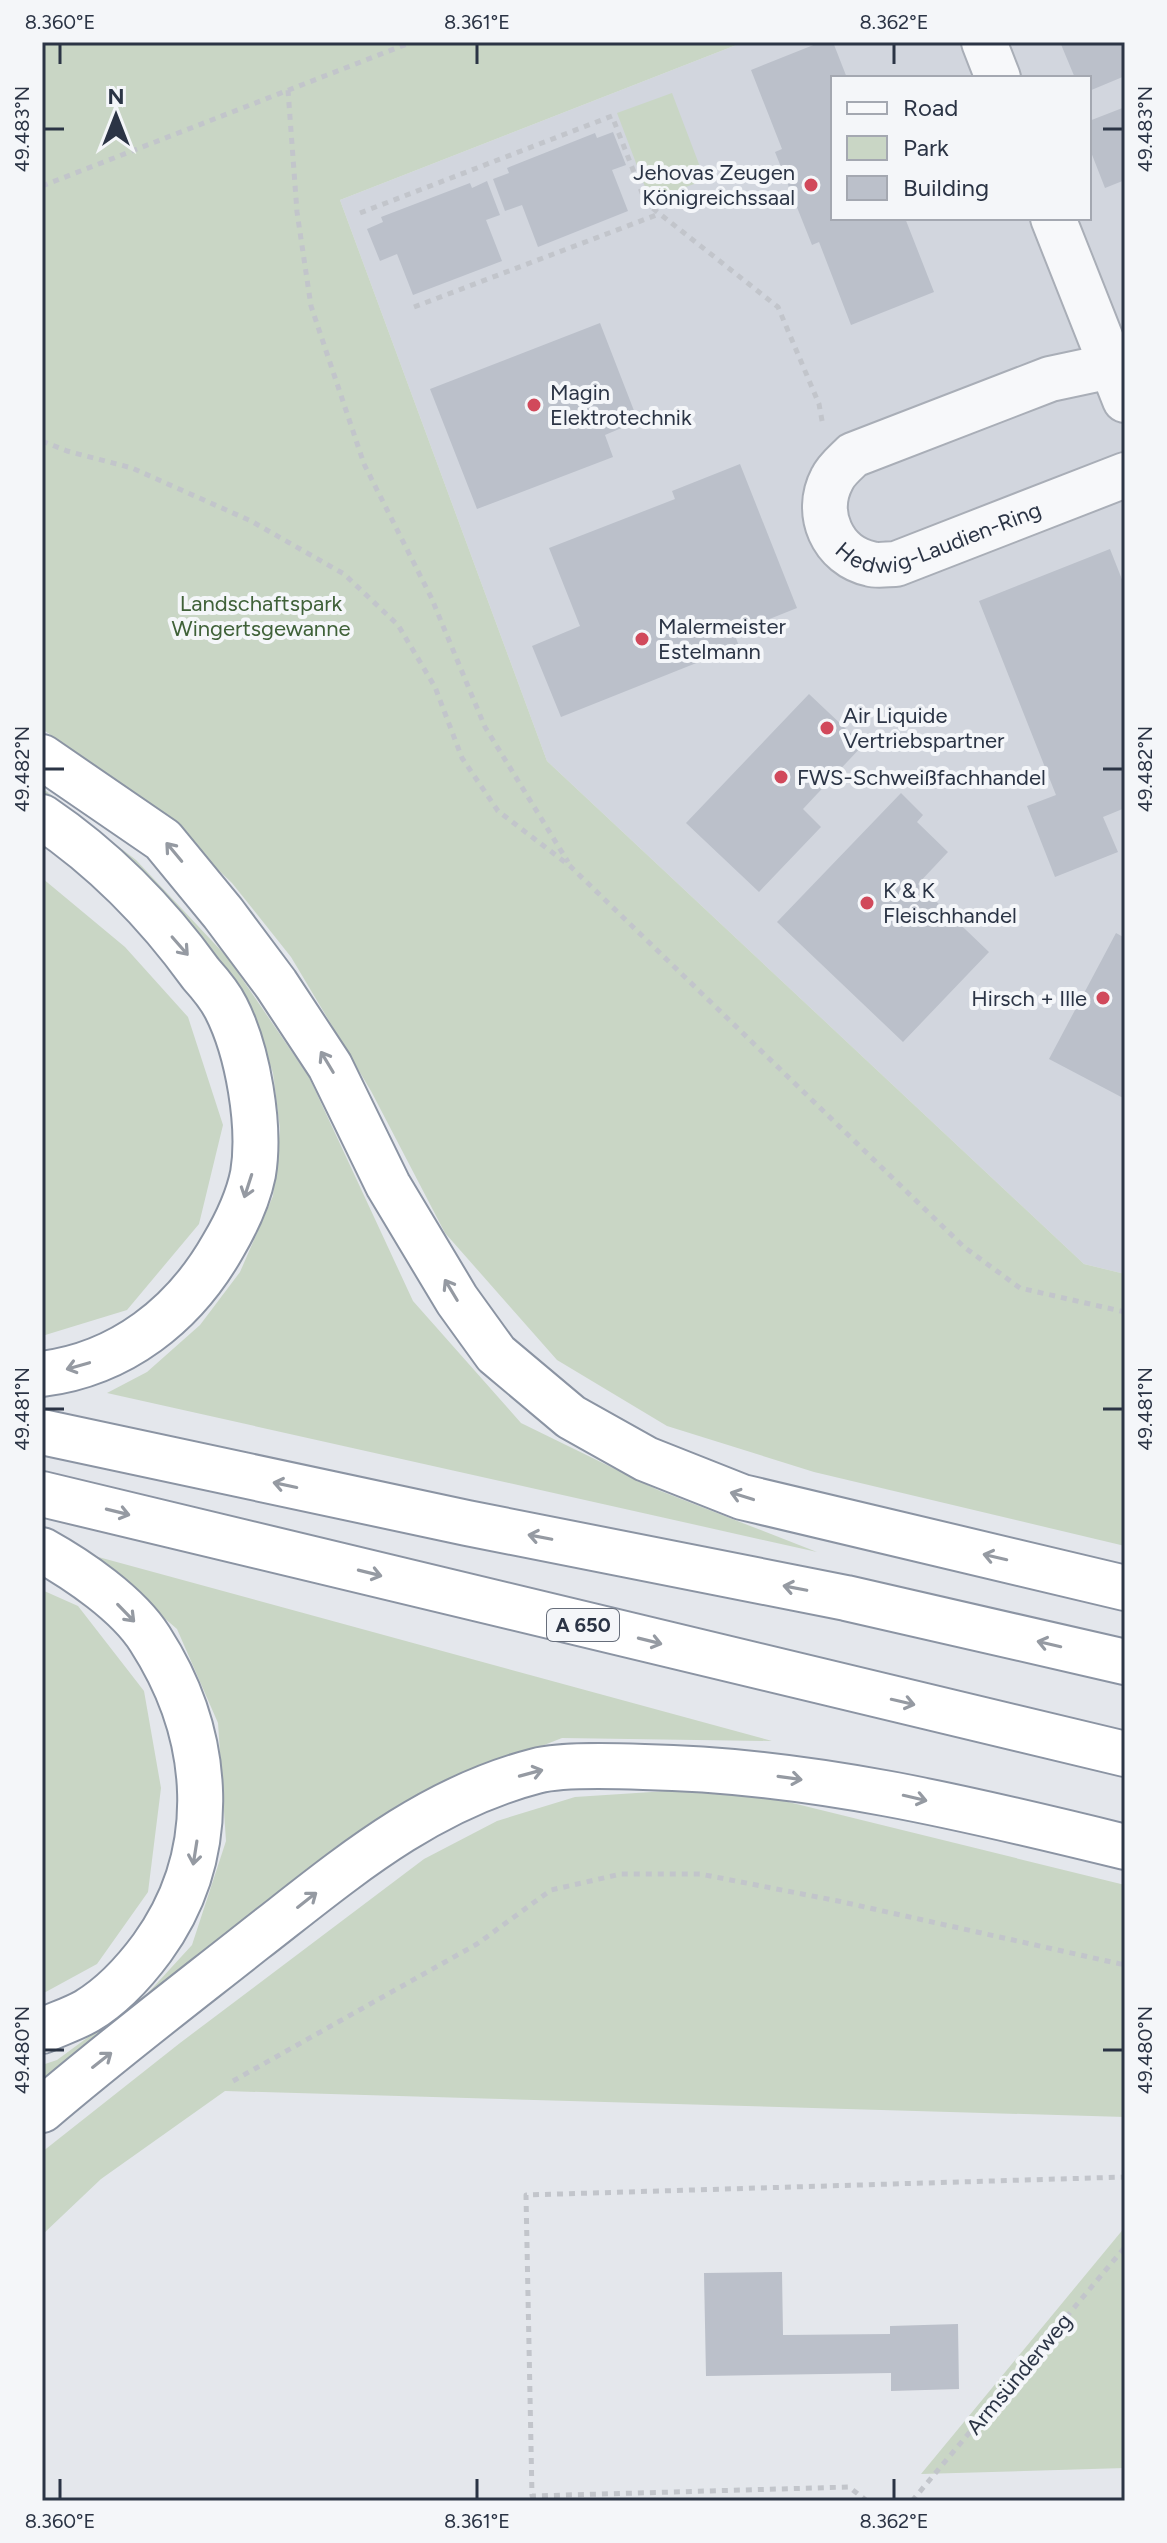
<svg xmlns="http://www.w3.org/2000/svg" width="1167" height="2543" font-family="Figtree,sans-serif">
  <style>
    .built { fill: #d2d6de; fill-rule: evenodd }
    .green { fill: #c9d6c5 }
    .building { fill: #bbc0ca }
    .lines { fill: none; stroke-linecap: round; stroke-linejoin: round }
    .minor-casing { stroke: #a9aeb7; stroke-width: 48 }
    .motorway-casing { stroke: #8b94a3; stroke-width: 48 }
    .path { stroke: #c2c5cb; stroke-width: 5; stroke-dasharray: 6 6; stroke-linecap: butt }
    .minor { stroke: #f7f8fa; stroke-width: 44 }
    .motorway { stroke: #fff; stroke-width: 44 }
    .oneway { stroke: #959aa2 }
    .ticks { fill: none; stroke: #2b3445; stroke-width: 3 }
    .poi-dot { fill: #d1495b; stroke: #f4f6f9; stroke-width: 3 }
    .labels { text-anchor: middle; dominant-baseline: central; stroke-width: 8; stroke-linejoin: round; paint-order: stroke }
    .shield { fill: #f4f6f9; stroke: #676e7b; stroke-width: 2 }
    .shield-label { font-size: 20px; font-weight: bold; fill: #2b3445 }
    .poi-label { font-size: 22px; fill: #2b3445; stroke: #f4f6f9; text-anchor: start }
    .street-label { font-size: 22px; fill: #2b3445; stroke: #f4f6f9 }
    .park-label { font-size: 22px; fill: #3f6138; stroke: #f4f6f9 }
    .neatline { fill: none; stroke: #2b3445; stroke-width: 3 }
    .ticks-label { font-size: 20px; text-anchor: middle; fill: #2b3445 }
  </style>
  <rect width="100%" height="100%" fill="#e4e7ec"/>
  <!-- built -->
  <path class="built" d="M744,42H1125V1274L1084,1264L547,761L340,200ZM833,78H1089V218H833Z"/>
  <!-- green -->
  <path class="green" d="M42,42H744L340,200L547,761L1084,1264L1125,1274V1546L814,1472L667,1426L557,1360L445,1233L371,1091L291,957L232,883L142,797L42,729Z
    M672,93L705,180L650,200L617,113Z
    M42,788L136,860L228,958L309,1077L413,1301L521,1423L658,1490L817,1552L107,1393L147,1372L200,1325L240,1272L273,1196L280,1129L273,1073L253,1012L200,938L42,802Z
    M42,878L125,947L188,1017L223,1125L199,1224L127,1310L42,1336Z
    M91,1555L772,1741L562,1738L468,1775L42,2089V2065L57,2060L148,1993L192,1945L226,1841L218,1723L177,1629Z
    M42,1590L78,1606L144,1691L161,1788L148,1892L97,1964L42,1994Z
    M667,1791L764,1796L1125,1885V2117L225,2091L101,2179L42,2235V2152L180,2043L424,1859L497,1821L575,1797Z
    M1125,2227V2468L921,2474Z"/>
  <!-- building -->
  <path class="building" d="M821,42H833L847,78H833V218H905L934,292L851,325L819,242L812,245L775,152L782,149L751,70Z
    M1060,42H1125V76L1089,91V78H1075Z
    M1125,107V180L1105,188L1089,147V121Z
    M613,132L626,165L612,170L628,211L538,247L522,205L505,211L493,179L509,173L507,168L595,133L597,138Z
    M487,181L500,215L486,220L502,261L413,295L397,254L380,261L367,229L383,222L381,217L470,183L472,188Z
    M600,323L638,421L605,435L613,457L477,509L430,389Z
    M740,464L797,608L734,633L739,646L561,717L532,646L580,626L549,548L675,499L672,491Z
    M1110,549L1125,587V808L1103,817L1118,852L1055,877L1027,806L1056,795L979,601Z
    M809,694L863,745L803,809L821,827L759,892L686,823Z
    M901,793L923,815L917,822L948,852L918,884L989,952L903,1042L777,922Z
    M1116,933L1125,938V1099L1049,1059Z
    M782,2272L783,2335L890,2334V2326L958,2324L959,2389L891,2391V2373L706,2376L704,2273Z"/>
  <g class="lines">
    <defs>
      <g id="minor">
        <path d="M984,42L998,78"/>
        <path d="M1053,218L1125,400"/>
        <path id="s1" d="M1125,361L1111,366L1050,379L853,455C846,462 836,470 832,479C814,513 832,556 871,564C878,566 888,564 896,564L1125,475"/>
      </g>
      <path id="motorway" d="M42,757L163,840L223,913L276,984L330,1066L388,1185L457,1300L496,1354L571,1417L646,1459L742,1497L1125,1588
        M42,817C104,859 157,913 201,974C210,984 220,996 226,1008C248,1051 261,1126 253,1174C248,1199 236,1224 223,1246C184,1315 121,1364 42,1374
        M42,1432L467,1523L846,1598L1125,1662
        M42,1494L1125,1754
        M42,1550C78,1570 128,1604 150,1639C212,1735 221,1853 152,1948C135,1971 112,1996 87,2011C73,2019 57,2024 42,2031
        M42,2110C111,2051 183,1996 254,1940C343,1871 424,1800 536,1771C561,1764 617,1766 644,1767C808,1770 967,1808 1125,1847"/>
    </defs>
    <!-- minor casing -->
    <use href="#minor" class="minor-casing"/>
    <!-- motorway casing -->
    <use href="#motorway" class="motorway-casing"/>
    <!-- path -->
    <path class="path" d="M288,90L297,212L311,306L364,464L431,597L485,727L568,862
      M42,186L412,42
      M360,213L612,116L646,203L778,307L819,404L823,426
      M414,307L659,214
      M42,441L67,451L132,468L251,521L344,574L398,625L435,687L462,758L498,811L570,866L964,1247L1020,1288L1125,1312
      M233,2081L477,1944L551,1890L621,1874H700L838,1901L1125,1965
      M867,2501L849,2487L532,2496L526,2195L1125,2177
      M912,2501L1125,2247"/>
    <!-- minor -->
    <use href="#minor" class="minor"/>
    <!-- motorway -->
    <use href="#motorway" class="motorway"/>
  </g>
  <!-- one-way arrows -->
  <defs><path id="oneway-shaft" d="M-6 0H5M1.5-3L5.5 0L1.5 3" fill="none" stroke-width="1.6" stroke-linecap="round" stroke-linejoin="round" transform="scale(2)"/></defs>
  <g class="oneway">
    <use href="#oneway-shaft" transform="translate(174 852) rotate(-130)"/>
    <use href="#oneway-shaft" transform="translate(180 946) rotate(49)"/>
    <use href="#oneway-shaft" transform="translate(327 1062) rotate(-121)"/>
    <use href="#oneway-shaft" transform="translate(248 1186) rotate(108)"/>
    <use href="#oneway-shaft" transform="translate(451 1290) rotate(-121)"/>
    <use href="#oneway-shaft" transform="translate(78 1366) rotate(164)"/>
    <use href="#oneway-shaft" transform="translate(285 1485) rotate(-168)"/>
    <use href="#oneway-shaft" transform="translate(742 1496) rotate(-163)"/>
    <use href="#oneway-shaft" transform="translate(118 1512) rotate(14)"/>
    <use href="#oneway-shaft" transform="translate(540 1537) rotate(-169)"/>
    <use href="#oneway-shaft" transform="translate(995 1557) rotate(-167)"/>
    <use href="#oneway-shaft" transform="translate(370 1573) rotate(14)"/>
    <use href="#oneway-shaft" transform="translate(795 1588) rotate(-169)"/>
    <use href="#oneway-shaft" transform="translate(126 1613) rotate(46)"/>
    <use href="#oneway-shaft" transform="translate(650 1641) rotate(14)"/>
    <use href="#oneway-shaft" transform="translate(1049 1644) rotate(-167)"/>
    <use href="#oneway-shaft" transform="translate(903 1702) rotate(13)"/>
    <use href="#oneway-shaft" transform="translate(531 1773) rotate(-15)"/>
    <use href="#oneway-shaft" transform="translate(790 1778) rotate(8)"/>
    <use href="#oneway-shaft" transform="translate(915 1798) rotate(13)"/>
    <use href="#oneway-shaft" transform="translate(195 1853) rotate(99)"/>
    <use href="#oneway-shaft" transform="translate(307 1900) rotate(-38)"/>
    <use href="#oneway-shaft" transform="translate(102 2060) rotate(-38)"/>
  </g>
  <!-- ticks -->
  <path class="ticks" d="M60,44V64M477,44V64M894,44V64M44,129H64M1103,129H1123M44,769H64M1103,769H1123M44,1409H64M1103,1409H1123M44,2050H64M1103,2050H1123M60,2479V2499M477,2479V2499M894,2479V2499"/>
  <!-- markers -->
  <g class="poi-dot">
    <circle cx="811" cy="185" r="8"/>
    <circle cx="534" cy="405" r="8"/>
    <circle cx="642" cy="639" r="8"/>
    <circle cx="827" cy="728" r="8"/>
    <circle cx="781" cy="777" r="8"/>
    <circle cx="867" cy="903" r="8"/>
    <circle cx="1103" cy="998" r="8"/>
  </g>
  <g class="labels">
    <!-- shield labels -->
    <rect class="shield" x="547" y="1609" width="72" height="32" rx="6"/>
    <g class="shield-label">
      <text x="583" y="1625">A 650</text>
    </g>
    <!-- poi labels -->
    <g class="poi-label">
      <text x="795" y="172" text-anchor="end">Jehovas Zeugen<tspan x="795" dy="25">Königreichssaal</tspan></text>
      <text x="550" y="392">Magin<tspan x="550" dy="25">Elektrotechnik</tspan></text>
      <text x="658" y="626">Malermeister<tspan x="658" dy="25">Estelmann</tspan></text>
      <text x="843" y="715">Air Liquide<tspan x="843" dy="25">Vertriebspartner</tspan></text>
      <text x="797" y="777">FWS-Schweißfachhandel</text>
      <text x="883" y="890">K &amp; K<tspan x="883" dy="25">Fleischhandel</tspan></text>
      <text x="1087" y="998" text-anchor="end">Hirsch + Ille</text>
    </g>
    <!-- street labels -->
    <g class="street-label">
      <text stroke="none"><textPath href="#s1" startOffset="500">Hedwig-Laudien-Ring</textPath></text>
      <text transform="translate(1019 2374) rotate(-50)">Armsünderweg</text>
    </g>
    <!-- park labels -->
    <g class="park-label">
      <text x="261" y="603">Landschaftspark<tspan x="261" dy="25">Wingertsgewanne</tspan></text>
    </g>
  </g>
  <!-- border -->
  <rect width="1167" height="2543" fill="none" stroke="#f4f6f9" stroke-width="88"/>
  <!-- legend -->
  <rect x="831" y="76" width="260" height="144" fill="#f4f6f9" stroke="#a4a8b1" stroke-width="2"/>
  <rect x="847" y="102" width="40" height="12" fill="#f7f8fa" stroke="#a4a8b1" stroke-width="2"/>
  <text x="903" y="116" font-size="24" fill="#2b3445">Road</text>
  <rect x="847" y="136" width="40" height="24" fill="#c9d6c5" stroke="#a4a8b1" stroke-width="2"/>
  <text x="903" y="156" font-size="24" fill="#2b3445">Park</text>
  <rect x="847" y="176" width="40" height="24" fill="#bbc0ca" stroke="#a4a8b1" stroke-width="2"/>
  <text x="903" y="196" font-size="24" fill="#2b3445">Building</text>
  <!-- north arrow -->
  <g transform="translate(116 116)" stroke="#f4f6f9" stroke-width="6" paint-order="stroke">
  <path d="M0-6L14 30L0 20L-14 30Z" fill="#2b3445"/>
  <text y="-12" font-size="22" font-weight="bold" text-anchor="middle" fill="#2b3445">N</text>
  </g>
  <rect x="44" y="44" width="1079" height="2455" class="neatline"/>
  <g class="ticks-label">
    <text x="60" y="29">8.360°E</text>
    <text x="477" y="29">8.361°E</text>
    <text x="894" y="29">8.362°E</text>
    <text transform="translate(22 129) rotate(-90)" y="7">49.483°N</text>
    <text transform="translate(1145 129) rotate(-90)" y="7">49.483°N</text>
    <text transform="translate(22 769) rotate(-90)" y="7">49.482°N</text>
    <text transform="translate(1145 769) rotate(-90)" y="7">49.482°N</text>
    <text transform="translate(22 1409) rotate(-90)" y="7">49.481°N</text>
    <text transform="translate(1145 1409) rotate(-90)" y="7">49.481°N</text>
    <text transform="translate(22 2050) rotate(-90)" y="7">49.480°N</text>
    <text transform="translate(1145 2050) rotate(-90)" y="7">49.480°N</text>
    <text x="60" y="2528">8.360°E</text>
    <text x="477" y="2528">8.361°E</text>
    <text x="894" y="2528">8.362°E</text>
  </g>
</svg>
